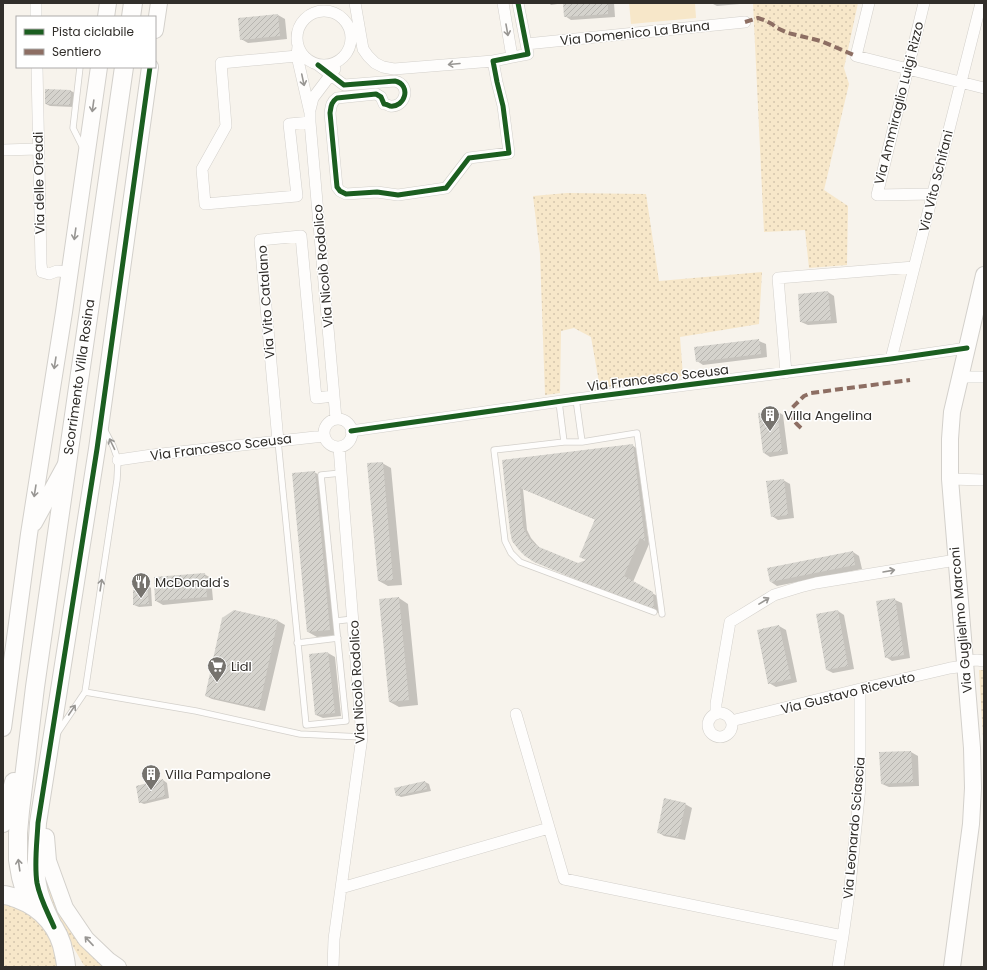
<svg xmlns="http://www.w3.org/2000/svg" width="987" height="970" font-family="Poppins,sans-serif">
  <style>
    .grass { fill: url(#grass-dots) }
    .park { fill: #f7e7c9 }
    .shadow { fill: #0003; fill-rule: evenodd }
    .building { fill: url(#building-hatch); fill-rule: evenodd }
    .lines { fill: none; stroke-linecap: round; stroke-linejoin: round }
    .lane-casing { stroke: #d3d0cb; stroke-width: 7 }
    .street-casing { stroke: #d3d0cb; stroke-width: 12 }
    .secondary-casing { stroke: #d3d0cb; stroke-width: 18 }
    .primary-casing { stroke: #d3d0cb; stroke-width: 20 }
    .lane { stroke: #fefdfc; stroke-width: 5.5 }
    .street { stroke: #fefdfc; stroke-width: 11 }
    .secondary { stroke: #fefdfc; stroke-width: 16 }
    .primary { stroke: #fefdfc; stroke-width: 18 }
    .quiet { stroke: #8d6e63; stroke-width: 4; stroke-dasharray: 8 4; stroke-linecap: butt }
    .cycleway-casing { stroke: #fff; stroke-width: 8 }
    .cycleway { stroke: #1b5e20; stroke-width: 5 }
    .oneway { stroke: #989693 }
    .labels { text-anchor: middle; dominant-baseline: central; stroke-width: 3; stroke-linejoin: round; paint-order: stroke }
    .street-label { font-size: 13px; fill: #312e2a; stroke: #fff }
    .poi-label { font-size: 13px; fill: #312e2a; stroke: #fff; text-anchor: start }
  </style>
  <defs>
    <pattern id="grass-dots" width="8" height="8" patternUnits="userSpaceOnUse"><rect width="8" height="8" fill="#f7e7c9"/><path d="M2 2h.1M6 6h.1" fill="none" stroke="#d4c6ad" stroke-width="1.8" stroke-linecap="round"/></pattern>
    <pattern id="building-hatch" width="6" height="6" patternUnits="userSpaceOnUse"><rect width="6" height="6" fill="#d5d3cd"/><path d="M-1 1l2-2M0 6l6-6M5 7l2-2" fill="none" stroke="#b7b5b0"/></pattern>
  </defs>
  <rect width="100%" height="100%" fill="#f7f3ec"/>
  <!-- grass -->
  <path class="grass" d="M753,3H858L844,68L849,84L824,190L848,206L847,265L809,268L805,230L764,232Z
    M567,193L646,194L659,281L762,272L759,324L680,337L683,376L600,388L591,337L574,328L561,331L560,393L545,395L540,254L533,196Z
    M979,670H984V755Z
    M44,871L109,967H86L83,964L64,931L44,889Z
    M3,900L26,908L55,938L60,967H3Z"/>
  <!-- park -->
  <path class="park" d="M629,3H695L696,18L631,24Z"/>
  <!-- shadow -->
  <path class="shadow" d="M549,3H614L615,17L571,20L565,16L564,3L551,5Z
    M711,3H740V4L717,6Z
    M278,15L285,19L287,39L248,43L241,39Z
    M71,91L75,93L74,107L50,106L46,104Z
    M828,292L834,296L837,323L808,325L801,322Z
    M759,341L766,344L767,357L703,365L697,361L695,348Z
    M777,411L783,415L788,454L770,457L764,453Z
    M632,445L636,448L649,544L633,582L659,597L660,614L653,610L526,556L503,461ZM523,489L596,520L587,560L578,564L541,549L537,545L531,538L527,530Z
    M382,463L391,468L402,585L388,586L379,581Z
    M314,472L323,477L339,635L317,637L308,632Z
    M783,480L790,484L794,518L778,520L772,516Z
    M853,552L859,556L862,569L777,586L771,582Z
    M204,574L211,578L213,600L163,605L156,601Z
    M147,585L151,588L152,606L139,607L134,605L142,590Z
    M399,598L408,604L418,705L399,707L390,702Z
    M895,600L902,603L910,658L892,661L886,657Z
    M234,611L278,621L285,625L265,711L212,699L206,696Z
    M838,611L844,615L854,669L833,673L827,670Z
    M779,626L786,630L797,682L776,687L769,683L758,631Z
    M328,653L335,657L341,716L323,718L316,715L310,655Z
    M911,752L918,756L919,786L889,787L882,784Z
    M163,780L167,783L169,798L144,804L139,802L137,787Z
    M425,782L429,784L431,791L401,797L397,795Z
    M685,804L692,808L685,840L664,836L658,832Z"/>
  <!-- building -->
  <path class="building" d="M563,3H608V14L564,17Z
    M278,14L280,36L240,40L238,18Z
    M45,89L71,90L70,105L45,104Z
    M828,291L831,320L800,322L798,294Z
    M759,339L761,354L696,362L694,347Z
    M777,410L782,451L763,453L758,413Z
    M633,444L645,541L640,538L624,576L653,592L654,612L534,562L525,556L519,550L512,541L510,531L502,460ZM520,488L595,519L579,557L586,560L578,563L539,547L532,542L527,535L523,527Z
    M383,462L393,580L378,581L367,463Z
    M315,471L330,630L307,632L292,473Z
    M784,479L788,515L771,517L766,481Z
    M853,551L855,565L770,582L767,568Z
    M205,573L207,597L155,601L154,577Z
    M147,584L149,604L133,605V590L141,589V585Z
    M399,597L409,700L389,702L379,599Z
    M895,598L904,655L885,658L876,601Z
    M234,610L278,620L259,708L205,696L222,618Z
    M838,610L848,666L826,670L816,614Z
    M779,625L791,679L768,684L757,630Z
    M328,652L335,713L315,715L309,654Z
    M911,751L913,782L881,784L879,752Z
    M163,779L165,796L139,803L136,786Z
    M425,781L427,789L396,796L394,788Z
    M664,798L686,803L678,837L657,833Z"/>
  <g class="lines">
    <defs>
      <path id="lane" d="M80,67L73,128L83,148
        M576,399L582,442
        M559,402L564,442L494,450L505,541L511,553L520,562L654,612
        M278,441L306,725L346,721L321,475L341,473
        M564,442H582L637,433L662,614
        M336,621L353,619
        M297,643L338,638
        M85,692L196,711L300,734L362,737
        M58,732L85,692L117,480L118,460L113,446L104,429"/>
      <path id="street" d="M36,3V17
        M355,3L363,49L368,56L375,63L383,67L394,69L493,61
        M503,3L512,57
        M869,3L856,56L984,88
        M924,3L877,195L933,194
        M297 38a27 27 0 1 1 54 0a27 27 0 1 1-54 0Z
        M526,44L745,22
        M298,46L297,56L310,113V122L336,419
        M297,56L221,63L226,126L202,169L205,204L297,196L289,124L310,122
        M318,65L344,85L395,81C412,85 405,108 390,106C388,105 386,104 384,104L381,97L376,94L337,98C331,102 331,107 330,113L337,187L340,191L346,194L377,192L398,195L446,188L469,158L509,153L503,106L497,82L493,61L528,54L518,3
        M37,67L41,264L42,272L49,274L57,271L69,272
        M310,110L313,98L335,69
        M3,150L38,149
        M891,359L981,3
        M786,373L778,278L914,267
        M960,377H984
        M324 433a14 14 0 1 1 28 0a14 14 0 1 1-28 0Z
        M351,431L576,399L891,359L967,348
        M278,441L260,240L301,236L316,398L334,396
        M118,460L152,455L324,436
        M950,479L984,480
        M965,661L977,660L984,661
        M708 725a12 12 0 1 1 24 0a12 12 0 1 1-24 0Z
        M516,714L564,879L843,936
        M716,714V704L730,622L774,595L800,587L816,583L956,560
        M731,721L860,689L950,668L965,666
        M341,888L549,828
        M333,967L334,939L341,888L362,737L339,447
        M838,967L843,936L850,886L860,787V689"/>
      <path id="secondary" d="M106,17L108,3
        M155,30L159,3
        M34,523L65,466
        M3,728L29,534L64,312L99,67
        M46,837L48,861L65,908L86,939L108,960L118,967
        M52,922C46,910 40,897 38,884C34,865 37,842 38,823L97,449L150,67
        M952,967L971,824L973,788L972,748L950,479V439L952,412L984,275"/>
      <path id="primary" d="M131,17L133,3
        M3,823L14,782
        M3,895C8,895 13,897 18,899C43,908 60,929 64,954C65,959 66,963 66,967
        M28,902L21,877L18,860V833L20,811L35,687L124,67"/>
    </defs>
    <!-- lane casing -->
    <use href="#lane" class="lane-casing"/>
    <!-- street casing -->
    <use href="#street" class="street-casing"/>
    <!-- secondary casing -->
    <use href="#secondary" class="secondary-casing"/>
    <!-- primary casing -->
    <use href="#primary" class="primary-casing"/>
    <!-- lane -->
    <use href="#lane" class="lane"/>
    <!-- street -->
    <use href="#street" class="street"/>
    <!-- secondary -->
    <use href="#secondary" class="secondary"/>
    <!-- primary -->
    <use href="#primary" class="primary"/>
    <!-- quiet -->
    <path class="quiet" d="M745,22L758,18L764,20L772,24L777,28L788,33L821,41L856,56
      M801,428C793,421 791,418 792,408L804,396L811,393L910,380"/>
    <defs>
      <path id="cycleway" d="M318,65L344,85L395,81C412,85 405,108 390,106C388,105 386,104 384,104L381,97L376,94L337,98C331,102 331,107 330,113L337,187L340,191L346,194L377,192L398,195L446,188L469,158L509,153L503,106L497,82L493,61L528,54L518,3
        M351,431L576,399L891,359L967,348
        M54,927C48,913 40,899 37,883C34,864 37,843 38,823L97,449L150,67"/>
    </defs>
    <!-- cycleway casing -->
    <use href="#cycleway" class="cycleway-casing"/>
    <!-- cycleway -->
    <use href="#cycleway" class="cycleway"/>
  </g>
  <!-- one-way arrows -->
  <defs><path id="oneway-shaft" d="M-6 0H5M1.5-3L5.5 0L1.5 3" fill="none" stroke-width="1.6" stroke-linecap="round" stroke-linejoin="round"/></defs>
  <g class="oneway">
    <use href="#oneway-shaft" transform="translate(507 30) rotate(80)"/>
    <use href="#oneway-shaft" transform="translate(454 64) rotate(175)"/>
    <use href="#oneway-shaft" transform="translate(303 80) rotate(78)"/>
    <use href="#oneway-shaft" transform="translate(93 106) rotate(98)"/>
    <use href="#oneway-shaft" transform="translate(75 234) rotate(98)"/>
    <use href="#oneway-shaft" transform="translate(55 363) rotate(99)"/>
    <use href="#oneway-shaft" transform="translate(112 444) rotate(-116)"/>
    <use href="#oneway-shaft" transform="translate(35 491) rotate(99)"/>
    <use href="#oneway-shaft" transform="translate(889 571) rotate(-10)"/>
    <use href="#oneway-shaft" transform="translate(101 585) rotate(-81)"/>
    <use href="#oneway-shaft" transform="translate(764 601) rotate(-32)"/>
    <use href="#oneway-shaft" transform="translate(72 710) rotate(-56)"/>
    <use href="#oneway-shaft" transform="translate(19 865) rotate(-98)"/>
    <use href="#oneway-shaft" transform="translate(89 941) rotate(-133)"/>
  </g>
  <!-- icons -->
  <defs>
    <symbol id="building-pin" viewBox="-11 -11 22 30"><path d="M0 17L-7.5 6A9.5 9.5 0 1 1 7.5 6Z" fill="#76736e" stroke="#fff"/><path d="M-4-6H4V6H1V3H-1V6H-4ZM-2.5-4.3h1.7v1.8h-1.7ZM.8-4.3h1.7v1.8H.8ZM-2.5-1h1.7V.8h-1.7ZM.8-1h1.7V.8H.8Z" fill="#fff"/></symbol>
    <symbol id="restaurant-pin" viewBox="-11 -11 22 30"><path d="M0 17L-7.5 6A9.5 9.5 0 1 1 7.5 6Z" fill="#76736e" stroke="#fff"/><path d="M-5-6h1v4h1v-4h1v4h1v-4h1v5L-1.5 .5V6h-2V.5L-5-1ZM5-6V6H3V1.5H1.5Q1.5-4 5-6Z" fill="#fff"/></symbol>
    <symbol id="supermarket-pin" viewBox="-11 -11 22 30"><path d="M0 17L-7.5 6A9.5 9.5 0 1 1 7.5 6Z" fill="#76736e" stroke="#fff"/><path d="M-6-5.5h2.5l.6 2H6L4.5 2H-2.5L-4.4-4H-6ZM-1.5 3.2a1.3 1.3 0 1 0 .1 0ZM3 3.2a1.3 1.3 0 1 0 .1 0Z" fill="#fff"/></symbol>
  </defs>
  <g fill-rule="evenodd">
    <use href="#building-pin" x="759" y="404" width="22" height="30"/>
    <use href="#restaurant-pin" x="130" y="571" width="22" height="30"/>
    <use href="#supermarket-pin" x="206" y="655" width="22" height="30"/>
    <use href="#building-pin" x="140" y="763" width="22" height="30"/>
  </g>
  <g class="labels">
    <!-- street labels -->
    <g class="street-label">
      <text transform="translate(635 33) rotate(-6)">Via Domenico La Bruna</text>
      <text transform="translate(899 103) rotate(-76)">Via Ammiraglio Luigi Rizzo</text>
      <text transform="translate(936 181) rotate(-76)">Via Vito Schifani</text>
      <text transform="translate(39 183) rotate(-91)">Via delle Oreadi</text>
      <text transform="translate(323 266) rotate(-95)">Via Nicolò Rodolico</text>
      <text transform="translate(266 302) rotate(-94)">Via Vito Catalano</text>
      <text transform="translate(79 377) rotate(-82)">Scorrimento Villa Rosina</text>
      <text transform="translate(658 378) rotate(-7)">Via Francesco Sceusa</text>
      <text transform="translate(221 447) rotate(-7)">Via Francesco Sceusa</text>
      <text transform="translate(961 620) rotate(-95)">Via Guglielmo Marconi</text>
      <text transform="translate(357 682) rotate(-93)">Via Nicolò Rodolico</text>
      <text transform="translate(848 693) rotate(-14)">Via Gustavo Ricevuto</text>
      <text transform="translate(854 828) rotate(-85)">Via Leonardo Sciascia</text>
    </g>
    <!-- poi labels -->
    <g class="poi-label">
      <text x="784" y="415">Villa Angelina</text>
      <text x="155" y="582">McDonald's</text>
      <text x="231" y="666">Lidl</text>
      <text x="165" y="774">Villa Pampalone</text>
    </g>
  </g>
  <!-- border -->
  <rect width="987" height="970" fill="none" stroke="#312e2a" stroke-width="8"/>
  <!-- legend -->
  <rect x="16" y="16" width="140" height="52" fill="#ffffff" stroke="#adabaa"/>
  <rect x="24" y="29" width="20" height="6" fill="#1b5e20" stroke="#adabaa"/>
  <text x="52" y="36" font-size="12" fill="#312e2a">Pista ciclabile</text>
  <rect x="24" y="49" width="20" height="6" fill="#8d6e63" stroke="#adabaa"/>
  <text x="52" y="56" font-size="12" fill="#312e2a">Sentiero</text>
</svg>
